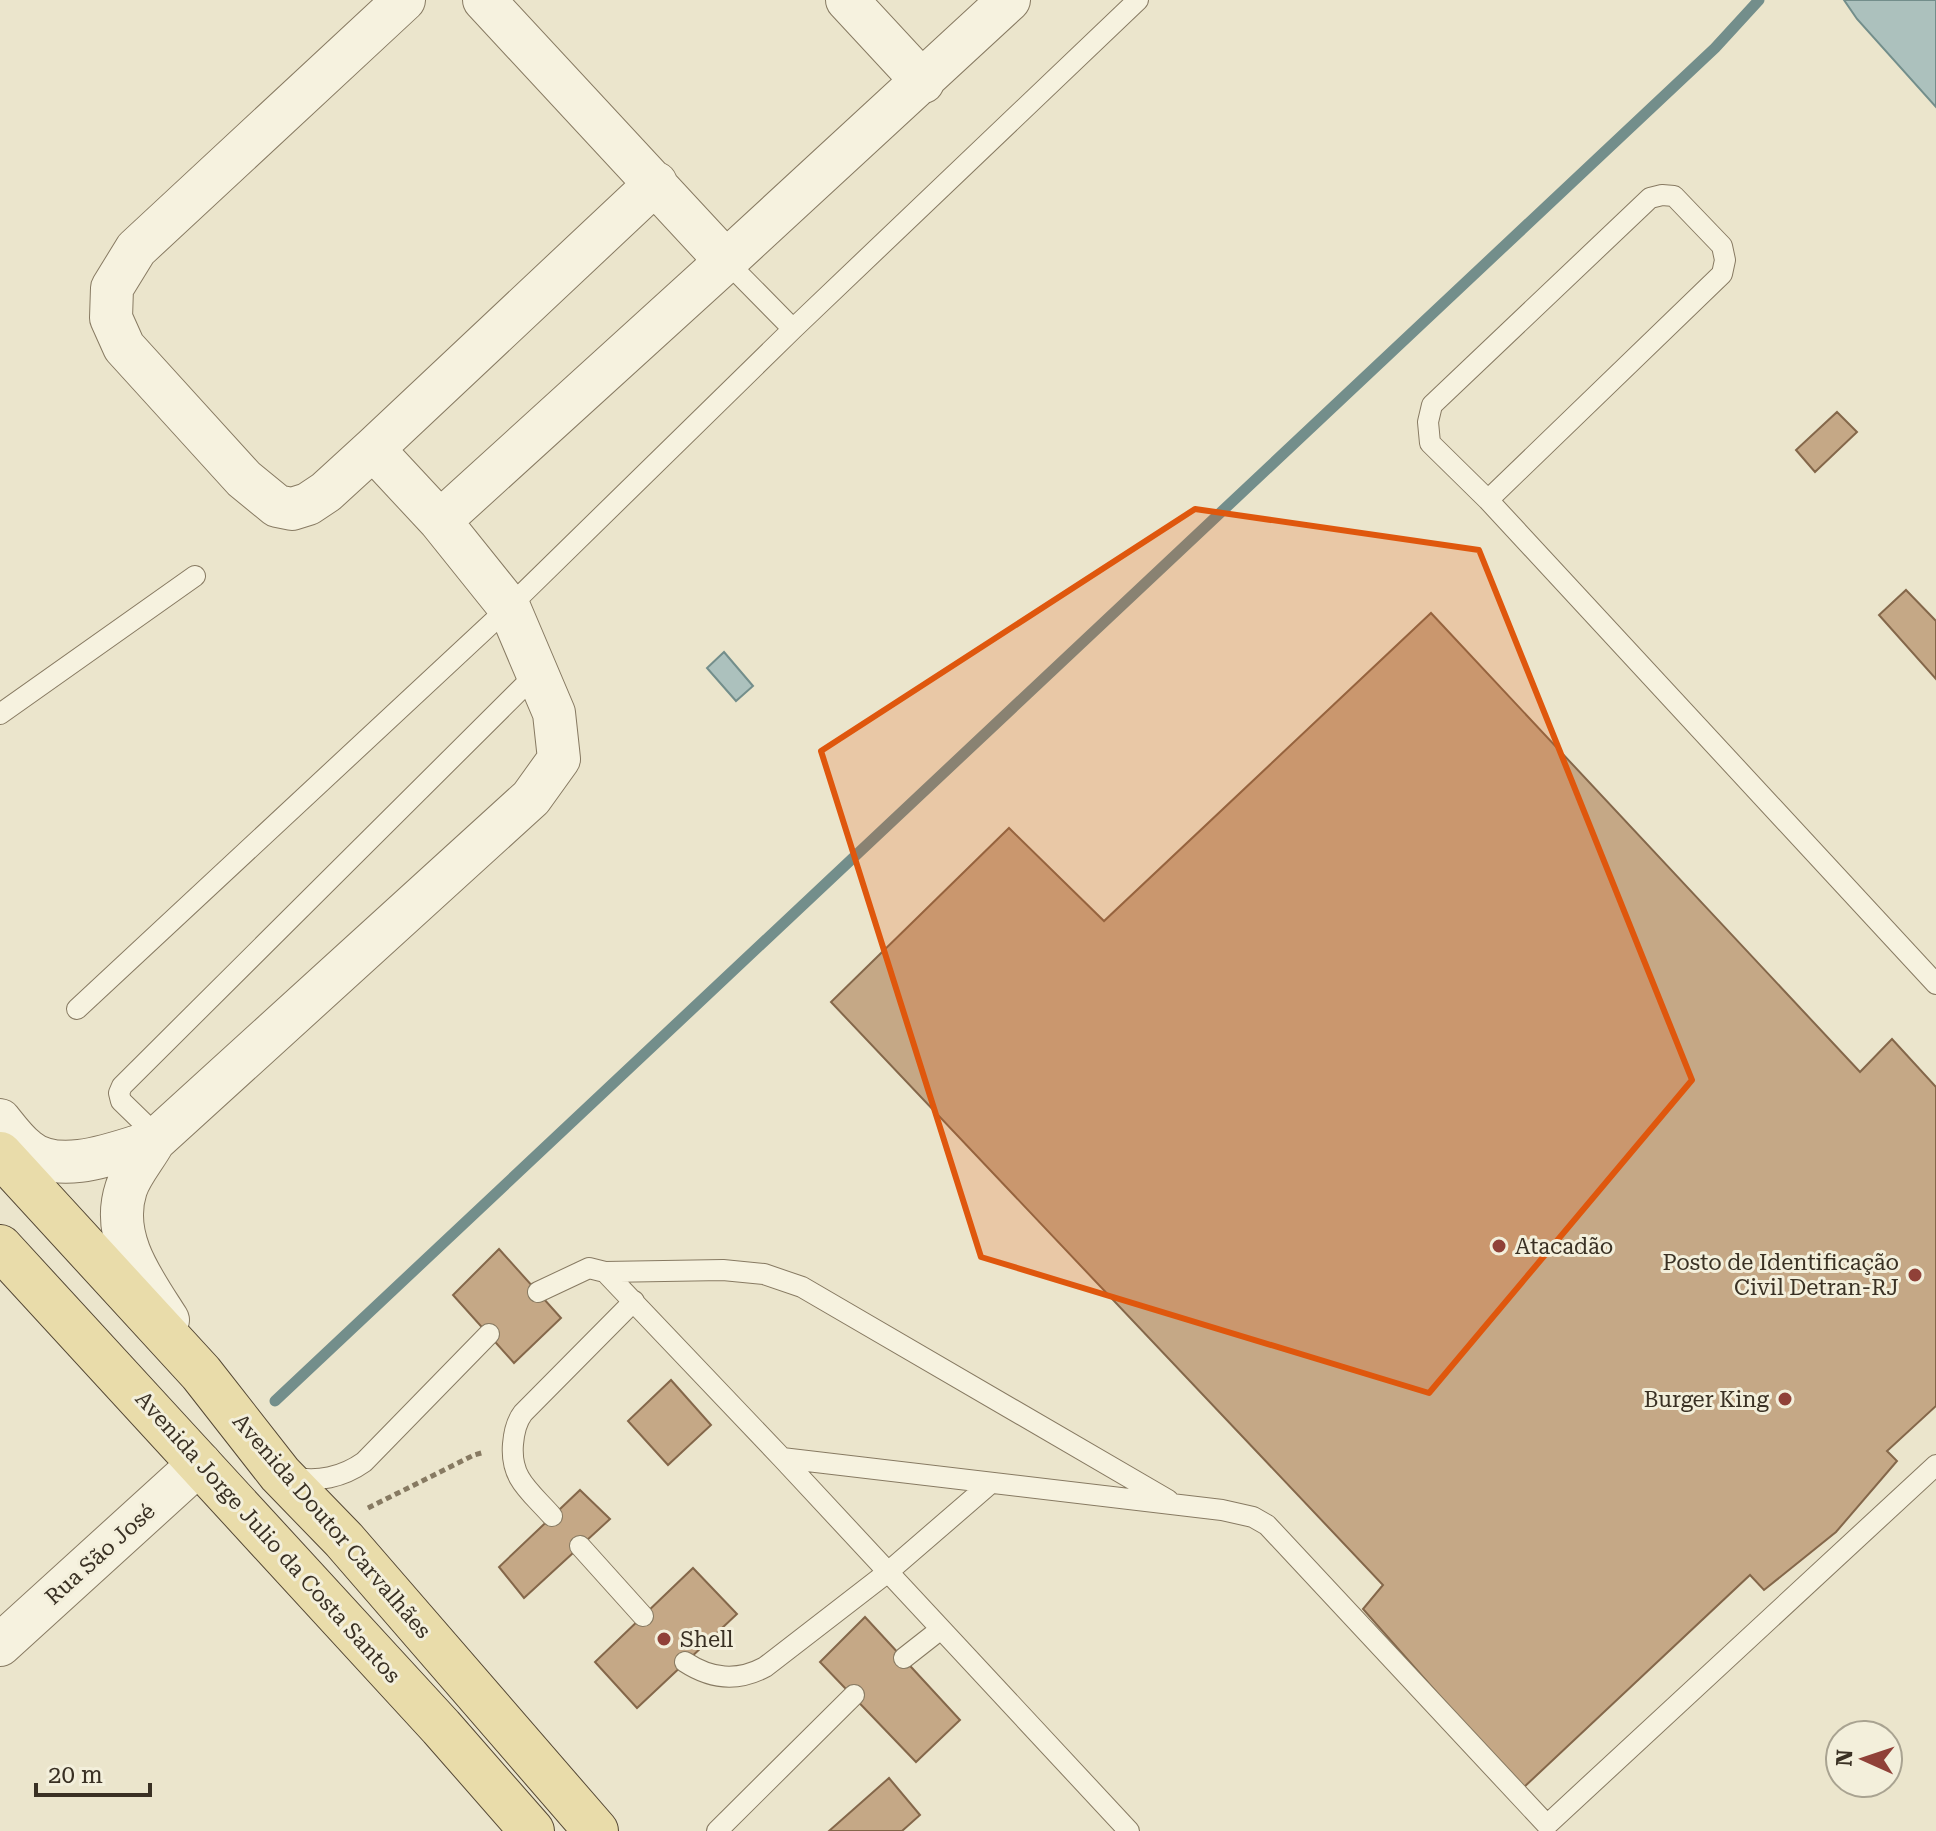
<svg xmlns="http://www.w3.org/2000/svg" width="1936" height="1831" font-family="'Roboto Serif',serif">
  <style>
    .water { fill: #acc1bd; stroke: #738e8b; stroke-width: 2 }
    .lines { fill: none; stroke-linecap: round; stroke-linejoin: round }
    .stream { stroke: #738e8b; stroke-width: 11 }
    .building { fill: #c5a886; stroke: #84674a; stroke-width: 2 }
    .lane-casing { stroke: #877a62; stroke-width: 22 }
    .street-casing { stroke: #877a62; stroke-width: 44 }
    .primary-casing { stroke: #554835; stroke-width: 46 }
    .path { stroke: #877a62; stroke-width: 5; stroke-dasharray: 6 4; stroke-linecap: butt }
    .lane { stroke: #f6f2df; stroke-width: 20 }
    .street { stroke: #f6f2df; stroke-width: 42 }
    .primary { stroke: #e9dcaa; stroke-width: 44 }
    .marked { fill: #df570d; fill-opacity: 0.2; stroke: #df570d; stroke-width: 6; stroke-linejoin: round }
    .poi-dot { fill: #904138; stroke: #f3efdb; stroke-width: 3 }
    .labels { text-anchor: middle; dominant-baseline: central; stroke-width: 6; stroke-linejoin: round; paint-order: stroke }
    .poi-label { font-size: 22px; fill: #393023; stroke: #f3efdb; text-anchor: start }
    .street-label { font-size: 22px; fill: #393023; stroke: #f3efdb }
  </style>
  <rect width="100%" height="100%" fill="#ebe5cc"/>
  <!-- water -->
  <path class="water" d="M1844,0H1936V107L1857,19Z
    M724,652L753,686L736,701L707,668Z"/>
  <g class="lines">
    <!-- stream -->
    <path class="stream" d="M275,1401L1715,48L1759,0"/>
  </g>
  <!-- building -->
  <path class="building" d="M1837,412L1857,432L1815,472L1796,450Z
    M1906,590L1936,621V679L1879,615Z
    M1431,613L1860,1072L1892,1039L1936,1087V1406L1887,1451L1897,1461L1836,1532L1764,1590L1750,1575L1522,1789L1363,1609L1383,1585L831,1002L1009,828L1104,921Z
    M499,1249L561,1318L514,1363L453,1295Z
    M671,1380L711,1425L668,1465L628,1421Z
    M580,1490L610,1519L524,1598L499,1567Z
    M693,1568L737,1614L637,1708L595,1662Z
    M865,1617L960,1720L916,1762L820,1662Z
    M889,1778L920,1815L902,1831H829Z"/>
  <g class="lines">
    <defs>
      <path id="lane" d="M726,261L793,329
        M1488,500L1722,274L1725,260L1722,246L1674,196L1662,195L1650,198L1432,405L1428,422L1430,443L1488,500L1936,984
        M0,714L195,576
        M77,1009L509,607L793,329L1138,0
        M158,1137L121,1101L119,1093L122,1086L538,672
        M605,1272L723,1270L764,1274L802,1287L1168,1500
        M538,1292L589,1268L605,1272L782,1458L1129,1831
        M782,1458L1222,1510L1253,1517L1267,1525L1547,1825L1936,1465
        M291,1477C317,1483 343,1477 364,1462L489,1334
        M552,1516C530,1491 510,1479 513,1444C514,1432 516,1422 523,1413L634,1301
        M580,1546L643,1616
        M904,1658L941,1629
        M685,1662C711,1679 737,1682 765,1667L888,1572L991,1483
        M717,1831L854,1695"/>
      <path id="street" d="M847,0L923,82
        M726,261L1009,0
        M373,449L326,492L308,504L292,509L277,506L244,479L124,347L111,318L112,288L136,249L404,0
        M440,521L373,449L656,183
        M0,1120C8,1130 16,1141 26,1149C58,1177 118,1152 154,1141
        M168,1320C144,1282 110,1238 126,1189C131,1173 146,1156 154,1141L531,798L559,759L554,713L509,607L440,521L726,261L484,0
        M0,1645L200,1463"/>
      <path id="primary" d="M0,1154L201,1373L280,1474L344,1540L596,1831
        M0,1247L441,1727L532,1831"/>
    </defs>
    <!-- lane casing -->
    <use href="#lane" class="lane-casing"/>
    <!-- street casing -->
    <use href="#street" class="street-casing"/>
    <!-- primary casing -->
    <use href="#primary" class="primary-casing"/>
    <!-- path -->
    <path class="path" d="M368,1508L474,1455L485,1452"/>
    <!-- lane -->
    <use href="#lane" class="lane"/>
    <!-- street -->
    <use href="#street" class="street"/>
    <!-- primary -->
    <use href="#primary" class="primary"/>
  </g>
  <!-- marked area -->
  <path class="marked" d="M1195,509L1479,550L1692,1080L1429,1393L981,1257L821,751Z"/>
  <!-- markers -->
  <g class="poi-dot">
    <circle cx="1499" cy="1246" r="8"/>
    <circle cx="1915" cy="1275" r="8"/>
    <circle cx="1785" cy="1399" r="8"/>
    <circle cx="664" cy="1639" r="8"/>
  </g>
  <g class="labels">
    <!-- poi labels -->
    <g class="poi-label">
      <text x="1515" y="1246">Atacadão</text>
      <text x="1899" y="1262" text-anchor="end">Posto de Identificação<tspan x="1899" dy="25">Civil Detran-RJ</tspan></text>
      <text x="1769" y="1399" text-anchor="end">Burger King</text>
      <text x="680" y="1639">Shell</text>
    </g>
    <!-- street labels -->
    <g class="street-label">
      <text transform="translate(332 1526) rotate(49)">Avenida Doutor Carvalhães</text>
      <text transform="translate(268 1537) rotate(48)">Avenida Jorge Julio da Costa Santos</text>
      <text transform="translate(100 1554) rotate(-42)">Rua São José</text>
    </g>
  </g>
  <!-- north arrow -->
  <g transform="translate(1864 1759) rotate(273)"><circle r="38" fill="#f3efdb" stroke="#a9a391" stroke-width="2"/>
  <path d="M0-6L14 30L0 20L-14 30Z" fill="#904138"/>
  <text y="-12" font-size="22" font-weight="bold" text-anchor="middle" fill="#393023">N</text>
  </g>
  <!-- scale -->
  <path d="M36 1783v12h114v-12" fill="none" stroke="#393023" stroke-width="4"/>
  <text x="48" y="1783" font-size="24" fill="#393023" stroke="#f3efdb" stroke-width="6" paint-order="stroke">20 m</text>
</svg>
